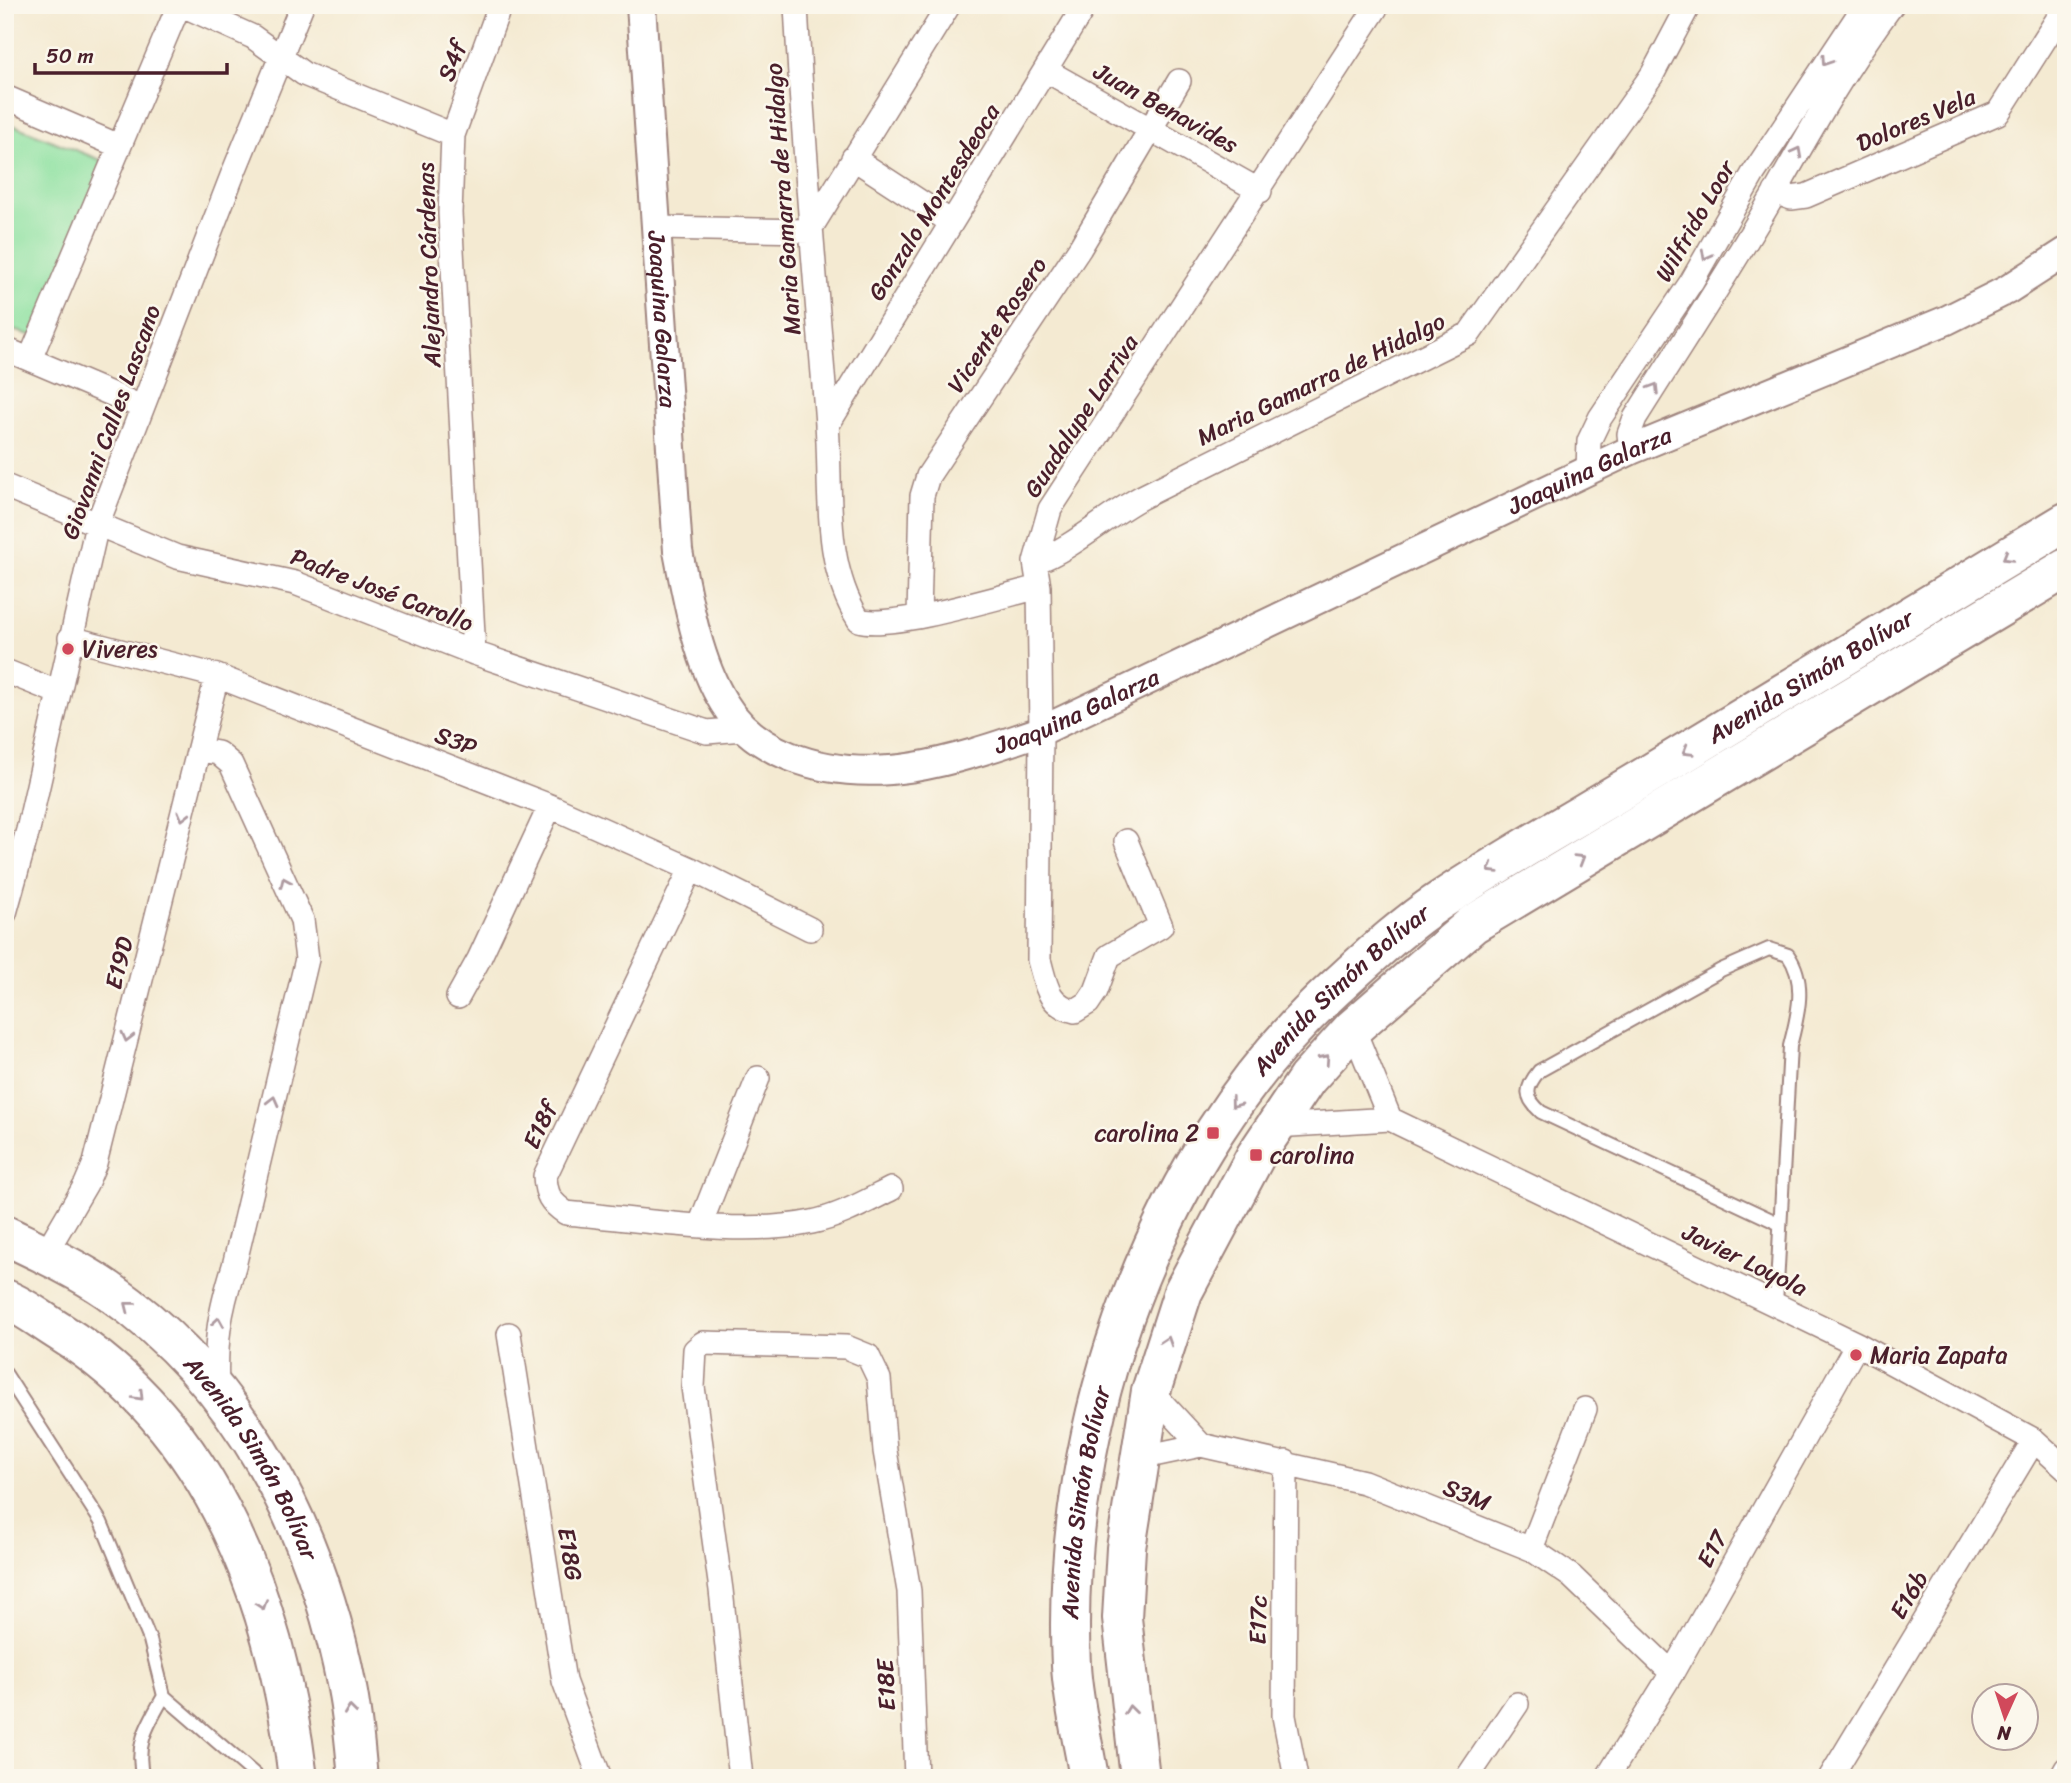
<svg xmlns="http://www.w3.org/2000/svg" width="2071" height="1783" font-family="Sriracha,sans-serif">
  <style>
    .green { fill: #8ee1a1; stroke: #6c8066; stroke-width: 2 }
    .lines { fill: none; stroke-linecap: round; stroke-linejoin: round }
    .service-casing { stroke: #9f847e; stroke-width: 16 }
    .minor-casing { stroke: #9f847e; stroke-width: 26 }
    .tertiary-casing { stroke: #9f847e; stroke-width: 32 }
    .trunk-casing { stroke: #9f847e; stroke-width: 42 }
    .service { stroke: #fff; stroke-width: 12 }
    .minor { stroke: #fff; stroke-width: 23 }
    .tertiary { stroke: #fff; stroke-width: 28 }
    .trunk { stroke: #fff; stroke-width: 38 }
    .oneway { stroke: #ae9aa0 }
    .poi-dot { fill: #d1495b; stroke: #fbf7ec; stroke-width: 2.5 }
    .labels { text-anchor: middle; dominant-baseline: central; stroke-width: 5; stroke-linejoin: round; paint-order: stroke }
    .street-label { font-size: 24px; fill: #4a1f2b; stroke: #fbf7ec }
    .poi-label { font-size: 24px; fill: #4a1f2b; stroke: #fbf7ec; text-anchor: start }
  </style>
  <rect width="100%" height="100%" fill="#fbf7ec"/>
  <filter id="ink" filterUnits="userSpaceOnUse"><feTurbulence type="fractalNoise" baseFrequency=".0143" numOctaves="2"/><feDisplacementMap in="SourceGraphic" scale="14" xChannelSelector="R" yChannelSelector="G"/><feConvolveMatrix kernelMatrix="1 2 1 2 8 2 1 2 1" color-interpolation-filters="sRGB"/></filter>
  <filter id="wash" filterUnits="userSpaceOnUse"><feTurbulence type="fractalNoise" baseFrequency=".00686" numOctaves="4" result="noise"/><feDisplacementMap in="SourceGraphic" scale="28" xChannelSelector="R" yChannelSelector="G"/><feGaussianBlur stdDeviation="1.57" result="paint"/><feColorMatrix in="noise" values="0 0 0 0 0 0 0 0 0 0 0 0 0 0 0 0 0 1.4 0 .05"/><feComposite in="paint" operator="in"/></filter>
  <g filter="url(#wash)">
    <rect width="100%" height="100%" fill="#f4ead2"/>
    <!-- green -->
    <path class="green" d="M5,122L111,164L45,339L5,328Z"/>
  </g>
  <g filter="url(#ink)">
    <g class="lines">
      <defs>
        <path id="service" d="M1776,1304L1790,1046C1798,1015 1807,982 1788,955L1769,949L1721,970L1539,1071C1525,1088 1524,1097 1541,1112L1780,1224
          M5,1373L101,1522L150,1640L164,1696C148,1724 134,1745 143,1778
          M164,1696L259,1778"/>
        <path id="minor" d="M182,5L253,37L304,74L453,135
          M796,5C803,145 816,284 827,424C832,489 822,562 859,620C891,630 1002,596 1039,587
          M1047,71L1260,191
          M5,97L119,146
          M853,158L951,222
          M1775,192L1791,198L1806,196L1998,113L2066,6
          M658,228L809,231
          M809,231L949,5
          M5,349L142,407
          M30,359L179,5
          M827,426L1085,5
          M1631,450L1629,434L1635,418C1682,343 1732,268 1776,191C1812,127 1848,64 1892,5
          M1588,470L1589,441L1600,418L1692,281L1753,174L1865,5
          M5,486L177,557L295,583L474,653L707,732L743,729
          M1035,562C1074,548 1106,516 1142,497L1469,334L1652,75L1689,5
          M919,616L922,496L928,476L1080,248L1179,81
          M70,638L217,676L550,806L691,869L810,929
          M474,653L450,213L453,135L500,5
          M5,671L57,692
          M200,750L218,753L231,764L302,920L307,959L234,1266C219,1314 215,1340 217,1390
          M1126,841L1161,926L1109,956L1096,991L1088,1003L1075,1011C1047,1005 1046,984 1039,960L1041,731L1039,587L1035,562L1050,509L1378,5
          M691,869L545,1176C546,1195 550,1202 566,1213C640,1219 740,1237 812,1222C841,1216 865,1202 891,1189
          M5,913L28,830L97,525L232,176L302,5
          M458,997L479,959L550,806
          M1353,1028L1390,1119
          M1275,1126L1390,1119L1857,1344L2034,1440L2066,1469
          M700,1225L758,1078
          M45,1254L86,1184L95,1163L217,676
          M509,1334L564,1681L600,1778
          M1151,1391L1201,1445
          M1139,1458L1201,1445L1364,1482L1531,1549L1571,1576L1672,1673
          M1286,1462L1284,1716L1296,1778
          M1531,1549L1585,1409
          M741,1778L721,1590L693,1387L695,1350L703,1343L846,1347L868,1356L879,1379L885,1451L909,1591L916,1778
          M1467,1778L1517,1704
          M1607,1778L1672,1673L1857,1344
          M1830,1778L2034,1440
          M2061,1778L2066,1769"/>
        <g id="tertiary">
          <path id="s1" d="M641,5L678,551C687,598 698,662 724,703C739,728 762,745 789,756C874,790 959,759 1041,731L1631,450L1947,320L2007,290L2066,252"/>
        </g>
        <g id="trunk">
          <path id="s2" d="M5,1235C40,1252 76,1268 108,1290C242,1383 317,1531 347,1688C353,1718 355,1748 358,1778"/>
          <path d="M5,1299C25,1307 42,1321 60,1332C215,1429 277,1605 298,1778"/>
          <path id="s3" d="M1089,1778C1083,1741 1073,1703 1071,1666C1059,1426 1155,1153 1334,989C1367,959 1403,925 1441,900C1511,854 1585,813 1656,770C1793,687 1929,605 2066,522"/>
          <path d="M1140,1778L1122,1618L1126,1548L1151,1391L1183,1292L1256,1155L1307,1079L1353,1028L1473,924L2066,568"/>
        </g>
      </defs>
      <!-- service casing -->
      <use href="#service" class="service-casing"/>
      <!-- minor casing -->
      <use href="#minor" class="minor-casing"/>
      <!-- tertiary casing -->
      <use href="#tertiary" class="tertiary-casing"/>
      <!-- trunk casing -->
      <use href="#trunk" class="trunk-casing"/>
      <!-- service -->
      <use href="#service" class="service"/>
      <!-- minor -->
      <use href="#minor" class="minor"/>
      <!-- tertiary -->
      <use href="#tertiary" class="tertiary"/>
      <!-- trunk -->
      <use href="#trunk" class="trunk"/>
    </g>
    <!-- one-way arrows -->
    <defs><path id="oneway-chevron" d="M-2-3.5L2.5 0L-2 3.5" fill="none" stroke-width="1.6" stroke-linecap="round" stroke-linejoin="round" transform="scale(1.75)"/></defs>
    <g class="oneway">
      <use href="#oneway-chevron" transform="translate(1826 61) rotate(124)"/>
      <use href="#oneway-chevron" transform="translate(1797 152) rotate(-62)"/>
      <use href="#oneway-chevron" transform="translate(1706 255) rotate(118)"/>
      <use href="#oneway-chevron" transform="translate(1654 388) rotate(-58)"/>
      <use href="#oneway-chevron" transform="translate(2007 557) rotate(149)"/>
      <use href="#oneway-chevron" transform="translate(1687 751) rotate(149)"/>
      <use href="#oneway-chevron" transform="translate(183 816) rotate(104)"/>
      <use href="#oneway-chevron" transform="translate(1580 859) rotate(-31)"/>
      <use href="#oneway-chevron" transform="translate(1492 869) rotate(149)"/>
      <use href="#oneway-chevron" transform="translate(285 882) rotate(-114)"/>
      <use href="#oneway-chevron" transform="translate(127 1037) rotate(104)"/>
      <use href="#oneway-chevron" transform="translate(1325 1059) rotate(-48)"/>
      <use href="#oneway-chevron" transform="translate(273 1101) rotate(-76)"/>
      <use href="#oneway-chevron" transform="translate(1235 1103) rotate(127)"/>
      <use href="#oneway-chevron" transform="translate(129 1306) rotate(-142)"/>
      <use href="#oneway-chevron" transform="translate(218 1322) rotate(-81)"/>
      <use href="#oneway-chevron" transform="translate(1167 1341) rotate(-72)"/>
      <use href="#oneway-chevron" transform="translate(139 1396) rotate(46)"/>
      <use href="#oneway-chevron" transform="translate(262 1605) rotate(71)"/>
      <use href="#oneway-chevron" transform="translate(350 1710) rotate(-97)"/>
      <use href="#oneway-chevron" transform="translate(1130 1710) rotate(-97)"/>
    </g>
  </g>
  <!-- markers -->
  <g class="poi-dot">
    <circle cx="68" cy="649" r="7"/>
    <rect x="1206" y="1126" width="14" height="14" rx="3.5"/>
    <rect x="1249" y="1148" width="14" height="14" rx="3.5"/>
    <circle cx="1856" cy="1355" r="7"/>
  </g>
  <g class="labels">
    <!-- street labels -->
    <g class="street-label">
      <text transform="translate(452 61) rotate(-70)">S4f</text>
      <text transform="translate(1166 108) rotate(29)">Juan Benavides</text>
      <text transform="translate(1916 120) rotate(-23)">Dolores Vela</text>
      <text transform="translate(783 199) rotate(-94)">Maria Gamarra de Hidalgo</text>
      <text transform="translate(934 202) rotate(-58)">Gonzalo Montesdeoca</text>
      <text transform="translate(1695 221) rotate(-60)">Wilfrido Loor</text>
      <text transform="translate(429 265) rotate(-92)">Alejandro Cárdenas</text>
      <text stroke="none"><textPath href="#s1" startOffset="315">Joaquina Galarza</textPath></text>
      <text transform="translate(997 325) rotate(-56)">Vicente Rosero</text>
      <text transform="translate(1321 379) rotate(-26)">Maria Gamarra de Hidalgo</text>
      <text transform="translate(1081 416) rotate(-57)">Guadalupe Larriva</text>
      <text transform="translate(111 422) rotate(-70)">Giovanni Calles Lascano</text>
      <text stroke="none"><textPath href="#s1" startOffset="1659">Joaquina Galarza</textPath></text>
      <text transform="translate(382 590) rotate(21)">Padre José Carollo</text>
      <text stroke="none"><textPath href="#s3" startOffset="1433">Avenida Simón Bolívar</textPath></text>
      <text stroke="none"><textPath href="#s1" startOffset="1092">Joaquina Galarza</textPath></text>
      <text transform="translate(456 741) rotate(21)">S3P</text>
      <text transform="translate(119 963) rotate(-76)">E19D</text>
      <text stroke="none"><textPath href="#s3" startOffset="866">Avenida Simón Bolívar</textPath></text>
      <text transform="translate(540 1125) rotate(-65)">E18f</text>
      <text transform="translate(1745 1260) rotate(26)">Javier Loyola</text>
      <text stroke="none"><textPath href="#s2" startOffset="341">Avenida Simón Bolívar</textPath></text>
      <text transform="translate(1467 1495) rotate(22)">S3M</text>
      <text stroke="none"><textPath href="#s3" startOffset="278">Avenida Simón Bolívar</textPath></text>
      <text transform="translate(1712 1549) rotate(-61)">E17</text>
      <text transform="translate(570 1554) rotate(81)">E18G</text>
      <text transform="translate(1909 1595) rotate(-59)">E16b</text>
      <text transform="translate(1258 1620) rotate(-89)">E17c</text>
      <text transform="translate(886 1685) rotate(-92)">E18E</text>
    </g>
    <!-- poi labels -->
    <g class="poi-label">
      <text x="82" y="649">Viveres</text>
      <text x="1199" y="1133" text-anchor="end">carolina 2</text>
      <text x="1270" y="1155">carolina</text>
      <text x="1870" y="1355">Maria Zapata</text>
    </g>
  </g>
  <!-- margin -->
  <rect width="2071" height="1783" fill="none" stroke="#fbf7ec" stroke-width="28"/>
  <!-- north arrow -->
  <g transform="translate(2005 1717) rotate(183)"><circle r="33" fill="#fbf7ec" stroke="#b4a19f" stroke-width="2"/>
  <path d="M0-5L12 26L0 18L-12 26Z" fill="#d1495b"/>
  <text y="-10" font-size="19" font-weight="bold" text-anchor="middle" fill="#4a1f2b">N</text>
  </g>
  <!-- scale -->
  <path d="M35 63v10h192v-10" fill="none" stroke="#4a1f2b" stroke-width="3.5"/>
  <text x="46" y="63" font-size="21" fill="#4a1f2b" stroke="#fbf7ec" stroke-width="5" paint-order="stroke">50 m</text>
</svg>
